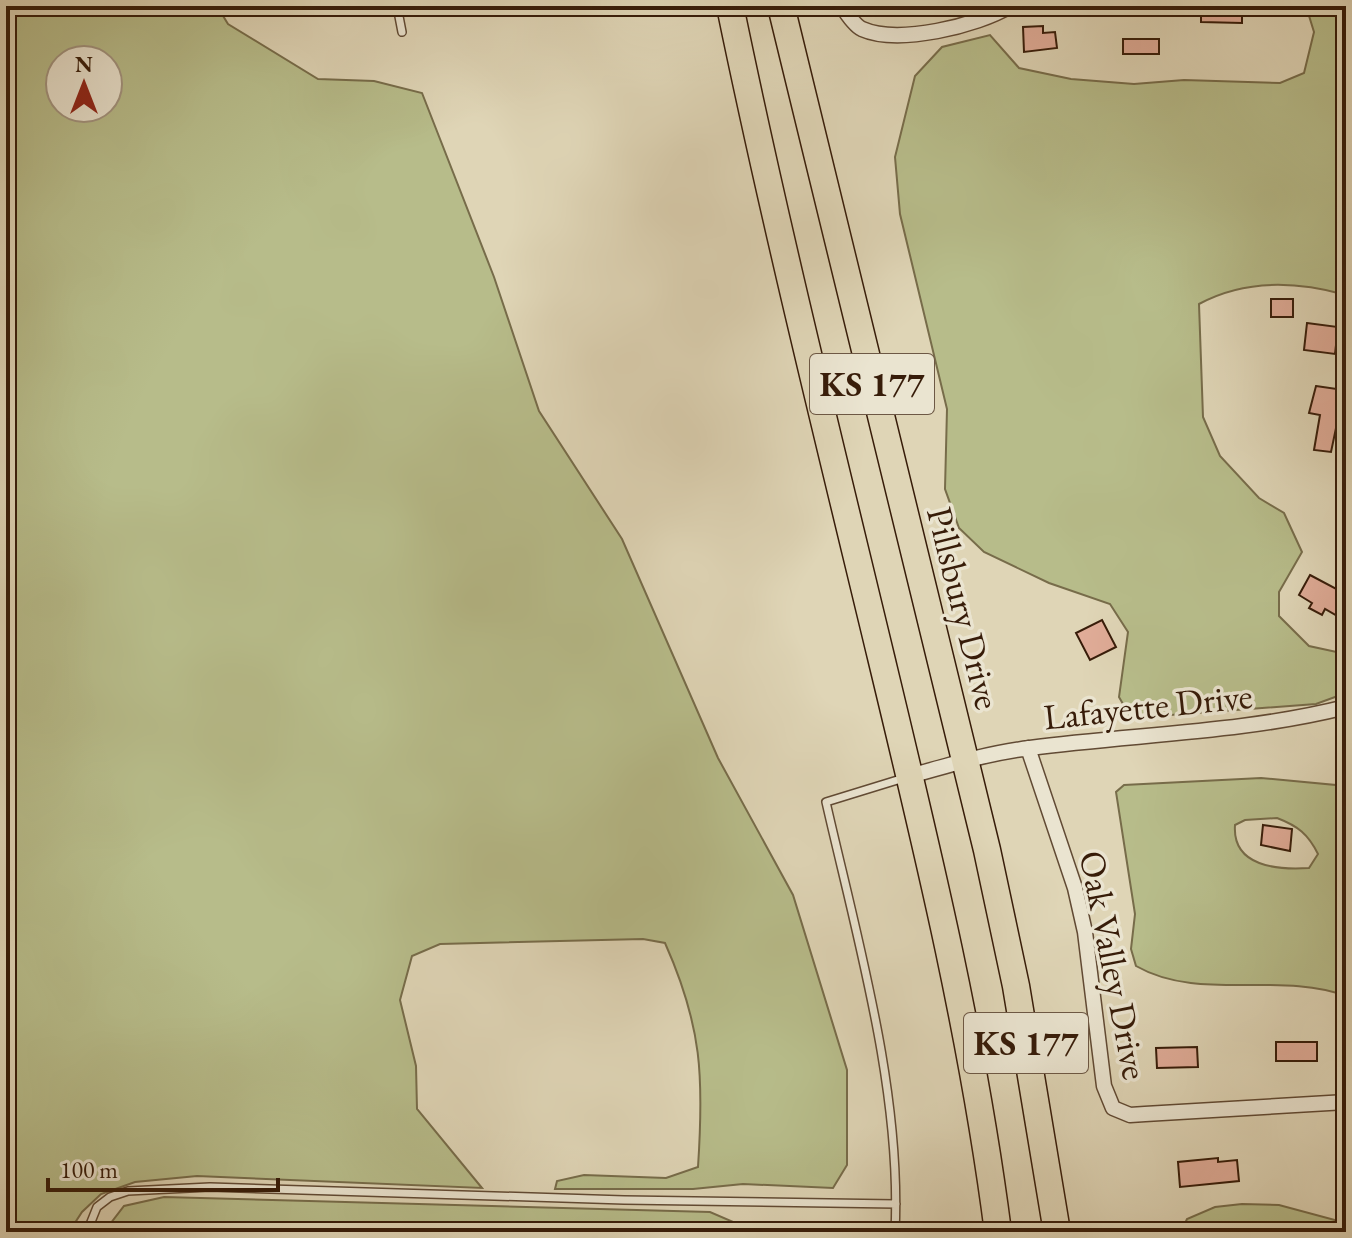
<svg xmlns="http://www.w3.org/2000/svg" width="1352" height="1238" font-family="'EB Garamond',serif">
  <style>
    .green { fill: #b7bc8a; stroke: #776c4a; stroke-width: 2; fill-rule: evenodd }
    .building { fill: #e0ac98; stroke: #371c09; stroke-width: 2 }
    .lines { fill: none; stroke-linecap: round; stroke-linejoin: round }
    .lane-casing { stroke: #614a34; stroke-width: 10 }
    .street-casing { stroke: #614a34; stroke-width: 17 }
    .highway-casing { stroke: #371c09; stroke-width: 29 }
    .lane { stroke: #eae4d0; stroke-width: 7 }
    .street { stroke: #eae4d0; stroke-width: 14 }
    .highway { stroke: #dfd5b6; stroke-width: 26 }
    .labels { text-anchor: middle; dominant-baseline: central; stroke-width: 7; stroke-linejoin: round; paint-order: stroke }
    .shield { fill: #eae4d0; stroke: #6d5845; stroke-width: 2 }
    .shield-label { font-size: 34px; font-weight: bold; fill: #371c09 }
    .street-label { font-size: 36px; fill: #371c09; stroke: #eae4d0 }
  </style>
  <rect width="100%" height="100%" fill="#dfd5b6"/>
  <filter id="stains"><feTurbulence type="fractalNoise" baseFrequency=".0025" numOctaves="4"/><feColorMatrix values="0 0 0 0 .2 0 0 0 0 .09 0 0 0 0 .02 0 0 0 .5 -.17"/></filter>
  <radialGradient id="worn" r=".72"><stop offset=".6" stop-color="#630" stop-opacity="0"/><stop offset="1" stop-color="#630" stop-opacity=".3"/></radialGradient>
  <!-- green -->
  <path class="green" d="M19,6H217L228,24L318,79L374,81L422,93L494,277L539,411L622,539L718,758L793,895L847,1070V1165L833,1188L743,1184L693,1189H555L557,1181L584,1175L666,1178L698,1167C704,1077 702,1026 665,943L643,939L440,944L412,956L400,1000L416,1066L417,1109L482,1188L197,1176L135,1182L101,1194L82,1212L69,1232H6V24ZM108,60V108H60V60Z
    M1306,6H1346V295C1296,281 1245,279 1199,304L1203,417L1220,456L1259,498L1284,513L1302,552L1279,592V616L1309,646L1346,654V693L1316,704L1131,718L1119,697L1128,632L1110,604L1049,583L984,552L959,528L945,489L947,409L900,214L895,157L915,76L942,47L990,35L1019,68L1071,79L1134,84L1184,80L1280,83L1304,73L1314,32Z
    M1261,778L1346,786V996C1280,971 1199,1002 1136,966L1131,949L1135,914L1116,792L1124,785ZM1277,818C1298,826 1308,834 1318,854L1309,868C1278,870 1232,867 1235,825L1245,820Z
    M164,1197L710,1212L745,1227L744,1232H250L240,1226L207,1232H104L124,1206Z
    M1242,1204L1279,1205L1346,1223V1232H1181L1187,1219L1215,1207Z"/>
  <!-- building -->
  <path class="building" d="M1201,6H1242V23L1201,22Z
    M1043,26V33L1055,32L1057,48L1024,52L1023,27Z
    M1123,39H1159V54H1123Z
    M1271,299H1293V317H1271Z
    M1307,323L1338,327L1335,354L1304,350Z
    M1316,386L1344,390L1331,452L1314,450L1320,415L1309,413Z
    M1310,575L1346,594V621L1325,609L1322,615L1309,608L1312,603L1299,595Z
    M1102,620L1116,647L1090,660L1076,633Z
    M1263,825L1292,829L1290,851L1261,845Z
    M1276,1042H1317V1061H1276Z
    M1197,1047L1198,1067L1157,1068L1156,1048Z
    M1218,1158V1162L1237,1160L1239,1181L1180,1187L1178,1162Z"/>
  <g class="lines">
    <defs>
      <path id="lane" d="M397,6L402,32
        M87,1232L97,1207L110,1197L128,1191L210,1187L624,1200L896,1204
        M895,1232C902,1093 857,938 826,802L904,778"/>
      <path id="street" d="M842,6C847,14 854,25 862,29C898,45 977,26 1010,6
        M1028,748L1075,888L1085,932L1104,1086L1113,1108L1130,1115L1145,1114L1346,1102
        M910,776C949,765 989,753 1030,748C1136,734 1242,733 1346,707"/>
      <path id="highway" d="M730,6C775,224 829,441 881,657C927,848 973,1037 998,1232
        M781,6L987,850L1016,986L1057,1232"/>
    </defs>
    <!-- lane casing -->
    <use href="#lane" class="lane-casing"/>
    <!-- street casing -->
    <use href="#street" class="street-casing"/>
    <!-- highway casing -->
    <use href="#highway" class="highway-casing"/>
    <!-- lane -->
    <use href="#lane" class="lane"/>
    <!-- street -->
    <use href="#street" class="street"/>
    <!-- highway -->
    <use href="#highway" class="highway"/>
  </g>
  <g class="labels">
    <!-- shield labels -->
    <g class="shield">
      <rect x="810" y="354" width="124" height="60" rx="6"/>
      <rect x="964" y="1013" width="124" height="60" rx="6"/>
    </g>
    <g class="shield-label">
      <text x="872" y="384">KS 177</text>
      <text x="1026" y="1043">KS 177</text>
    </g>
    <!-- street labels -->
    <g class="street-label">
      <text transform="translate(964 608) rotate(76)">Pillsbury Drive</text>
      <text transform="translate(1148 706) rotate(-6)">Lafayette Drive</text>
      <text transform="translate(1114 965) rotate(79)">Oak Valley Drive</text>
    </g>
  </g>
  <!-- margin -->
  <rect width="1352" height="1238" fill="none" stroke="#dfd5b6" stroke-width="32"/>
  <rect x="8" y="8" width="1336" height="1222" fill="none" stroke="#371c09" stroke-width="4"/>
  <rect x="16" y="16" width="1320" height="1206" fill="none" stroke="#371c09" stroke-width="2"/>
  <!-- north arrow -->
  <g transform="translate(84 84)"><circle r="38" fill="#eae4d0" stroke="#a29480" stroke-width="2"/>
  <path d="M0-6L14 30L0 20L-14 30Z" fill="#8f2418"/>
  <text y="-12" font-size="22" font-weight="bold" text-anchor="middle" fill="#371c09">N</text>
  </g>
  <!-- scale -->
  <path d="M48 1178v12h230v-12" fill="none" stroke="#371c09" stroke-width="4"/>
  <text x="60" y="1178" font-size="24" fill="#371c09" stroke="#eae4d0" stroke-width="6" paint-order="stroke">100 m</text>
  <rect width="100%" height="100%" filter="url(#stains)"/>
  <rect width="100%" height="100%" fill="url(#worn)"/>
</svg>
